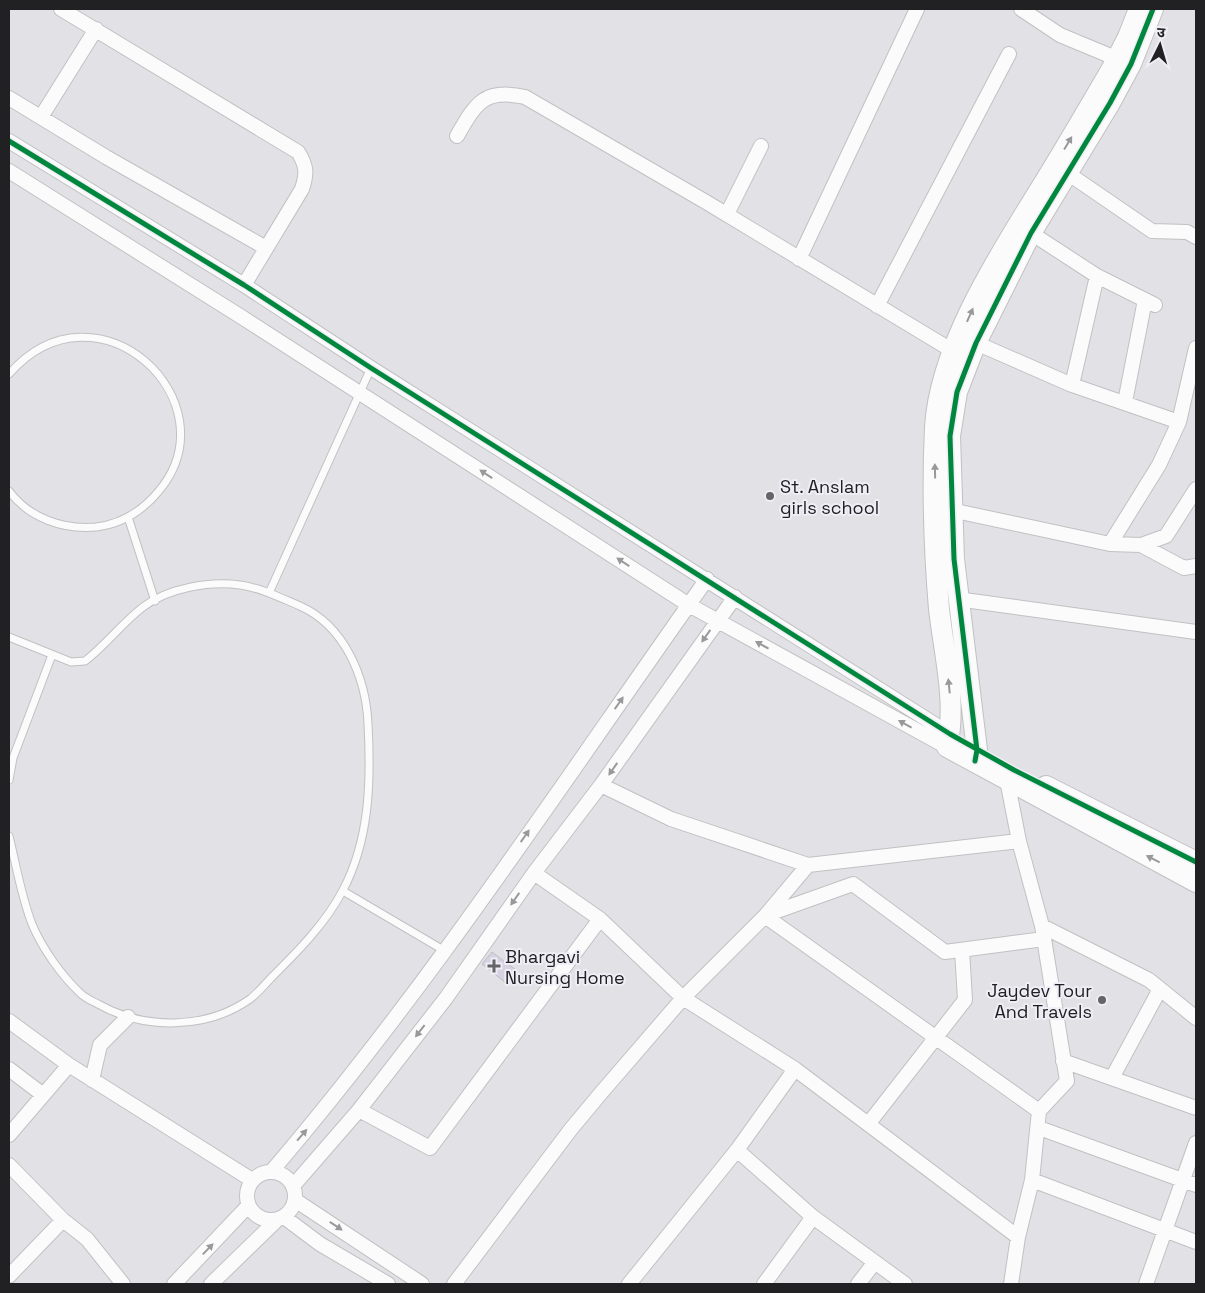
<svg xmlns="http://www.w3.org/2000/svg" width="1205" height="1293" font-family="'Space Grotesk','Noto Sans Devanagari',sans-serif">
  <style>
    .building { fill: #d6d2e2; stroke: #bebec1 }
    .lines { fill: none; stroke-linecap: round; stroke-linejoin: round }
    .lane-casing { stroke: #c1c0c3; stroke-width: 9 }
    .street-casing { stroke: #c1c0c3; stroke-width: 16 }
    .secondary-casing { stroke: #c1c0c3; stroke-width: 22 }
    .lane { stroke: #fbfbfb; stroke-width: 7 }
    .street { stroke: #fbfbfb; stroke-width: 14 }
    .secondary { stroke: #fbfbfb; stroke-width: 20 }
    .cycleway-casing { stroke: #efedf5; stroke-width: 8 }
    .cycleway { stroke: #00873e; stroke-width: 5 }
    .oneway { fill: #99989a }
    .poi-dot { fill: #656467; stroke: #efedf5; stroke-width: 2 }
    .labels { text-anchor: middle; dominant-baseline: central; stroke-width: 4; stroke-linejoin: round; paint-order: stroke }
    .poi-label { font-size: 18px; fill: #212023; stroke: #efedf5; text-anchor: start }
  </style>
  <rect width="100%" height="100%" fill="#e2e2e6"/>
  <!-- building -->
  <path class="building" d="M492,952L516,970L506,983L482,964Z"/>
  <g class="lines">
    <defs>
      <path id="lane" d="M9,374C97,273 235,402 158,492C142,511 121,524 96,527C63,530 29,518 9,491
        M128,517L155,601
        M269,593L371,368
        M9,637L71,662L85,661C106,645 122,623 143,607C168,588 209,581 240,585C261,588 281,598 300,606C345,626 366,678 368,724C371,780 370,839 343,890C326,923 298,951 273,976C265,984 258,993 250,999C206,1030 144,1030 98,1004C92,1001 85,998 80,993C61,975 42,948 32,924C21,896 16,864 9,836
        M9,780L13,758L52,655
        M343,891L445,951"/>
      <path id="street" d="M61,9L298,152C307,166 307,174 302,189L244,285
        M1021,9L1060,35L1125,62
        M9,98L106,157L266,248
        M41,117L96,29
        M457,136C476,103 484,88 525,97L706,202L953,351
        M9,141L244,285L371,368L950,734
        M1060,168L1152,231L1187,232L1196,237
        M9,171L240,316L689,605L947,747
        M727,214L761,146
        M1031,233L1097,276L1155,305
        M799,259L917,9
        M877,306L1009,54
        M976,343L1072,385L1179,422
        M1072,385L1097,276
        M1125,402L1145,300
        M946,509L1110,544L1141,545L1166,536L1196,489
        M1110,544L1159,465L1179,422L1196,348
        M1141,545L1184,568L1196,566
        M957,599L1196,632
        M1007,780L1019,841L1042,926L1067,1081L1039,1111L1032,1180L1018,1237L1011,1284
        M601,785L671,819L808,865L1019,841
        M534,873L600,919L683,998L795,1069L1018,1237
        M766,915L853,884L945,952L1044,939
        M765,916L1039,1111
        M1042,926L1149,980L1196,1018
        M9,1021L69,1065L252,1180
        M1063,1061L1196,1108
        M9,1069L42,1094
        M1112,1078L1160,989
        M92,1080L100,1045L128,1017
        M359,1110L430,1148L600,919
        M869,1123L965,1000L962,950
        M1039,1128L1196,1185
        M9,1135L69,1065
        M737,1150L813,1217L905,1284
        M9,1165L63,1220L87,1239L123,1284
        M247 1196a24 24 0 1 1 48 0a24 24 0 1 1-48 0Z
        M271,1172C431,985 565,779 707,579
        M1032,1180L1196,1242
        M293,1186L359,1110L446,998L534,873L601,785L735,597
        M295,1200L422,1284
        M284,1217L320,1244L388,1284
        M9,1276L63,1220
        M174,1284L248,1206
        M211,1284L277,1220
        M454,1284L571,1129L601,1093L683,998L765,916L808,865
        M629,1284L737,1150L795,1069
        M764,1284L813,1217
        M858,1284L875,1262
        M1146,1284L1196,1143"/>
      <path id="secondary" d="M1139,9L1128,37L1111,70C1090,106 1069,142 1047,178C1004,248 940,343 935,427C932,487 934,549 939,609C944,654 957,702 947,747L1196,882
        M975,761L977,750L954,559L950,436L957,392L976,343L1031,233L1110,103L1131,64L1153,9
        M1046,786L1196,862"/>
    </defs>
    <!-- lane casing -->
    <use href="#lane" class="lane-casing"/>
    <!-- street casing -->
    <use href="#street" class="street-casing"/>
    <!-- secondary casing -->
    <use href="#secondary" class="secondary-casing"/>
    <!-- lane -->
    <use href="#lane" class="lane"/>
    <!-- street -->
    <use href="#street" class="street"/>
    <!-- secondary -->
    <use href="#secondary" class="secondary"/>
    <defs>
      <path id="cycleway" d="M9,141L244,285L371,368L950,734L1014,770L1196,862
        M975,761L977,750L954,559L950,436L957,392L976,343L1031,233L1110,103L1131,64L1153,9"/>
    </defs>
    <!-- cycleway casing -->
    <use href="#cycleway" class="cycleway-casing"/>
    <!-- cycleway -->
    <use href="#cycleway" class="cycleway"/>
  </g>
  <!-- one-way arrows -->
  <defs><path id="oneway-solid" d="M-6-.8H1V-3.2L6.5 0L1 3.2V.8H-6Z" transform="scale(1.25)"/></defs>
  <g class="oneway">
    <use href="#oneway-solid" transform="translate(1068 143) rotate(-59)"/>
    <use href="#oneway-solid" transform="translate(970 315) rotate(-66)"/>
    <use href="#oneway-solid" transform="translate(935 471) rotate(-91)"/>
    <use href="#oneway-solid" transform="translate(486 474) rotate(-147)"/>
    <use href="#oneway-solid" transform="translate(623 562) rotate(-147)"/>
    <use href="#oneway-solid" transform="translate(706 636) rotate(125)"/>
    <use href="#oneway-solid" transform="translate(762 645) rotate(-151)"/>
    <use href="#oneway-solid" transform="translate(949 686) rotate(-96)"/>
    <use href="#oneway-solid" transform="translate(619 703) rotate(-55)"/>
    <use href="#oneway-solid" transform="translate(905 724) rotate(-151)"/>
    <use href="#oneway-solid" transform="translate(613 769) rotate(125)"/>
    <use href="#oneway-solid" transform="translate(525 836) rotate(-55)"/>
    <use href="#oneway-solid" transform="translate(1153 859) rotate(-153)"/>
    <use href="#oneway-solid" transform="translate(515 899) rotate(125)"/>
    <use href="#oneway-solid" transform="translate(420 1031) rotate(128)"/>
    <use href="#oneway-solid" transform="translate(302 1135) rotate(-49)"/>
    <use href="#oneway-solid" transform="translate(336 1226) rotate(33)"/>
    <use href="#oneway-solid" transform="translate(208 1249) rotate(-46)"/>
  </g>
  <!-- markers -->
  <g class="poi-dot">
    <circle cx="770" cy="496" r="5"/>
    <path d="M491.5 958.5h5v5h5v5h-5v5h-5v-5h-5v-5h5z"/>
    <circle cx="1102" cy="1000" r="5"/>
  </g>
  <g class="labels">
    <!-- poi labels -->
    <g class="poi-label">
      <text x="780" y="486">St. Anslam<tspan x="780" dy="21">girls school</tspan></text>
      <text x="505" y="956">Bhargavi<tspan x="505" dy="21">Nursing Home</tspan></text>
      <text x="1092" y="990" text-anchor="end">Jaydev Tour<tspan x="1092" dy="21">And Travels</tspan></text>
    </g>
  </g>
  <!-- border -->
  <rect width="1205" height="1293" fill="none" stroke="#212023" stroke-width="20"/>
  <!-- north arrow -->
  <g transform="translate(1160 45) rotate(5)" stroke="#efedf5" stroke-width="4" paint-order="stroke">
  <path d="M0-4L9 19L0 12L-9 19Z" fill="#212023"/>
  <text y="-8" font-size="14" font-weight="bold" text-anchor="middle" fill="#212023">उ</text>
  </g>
</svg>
